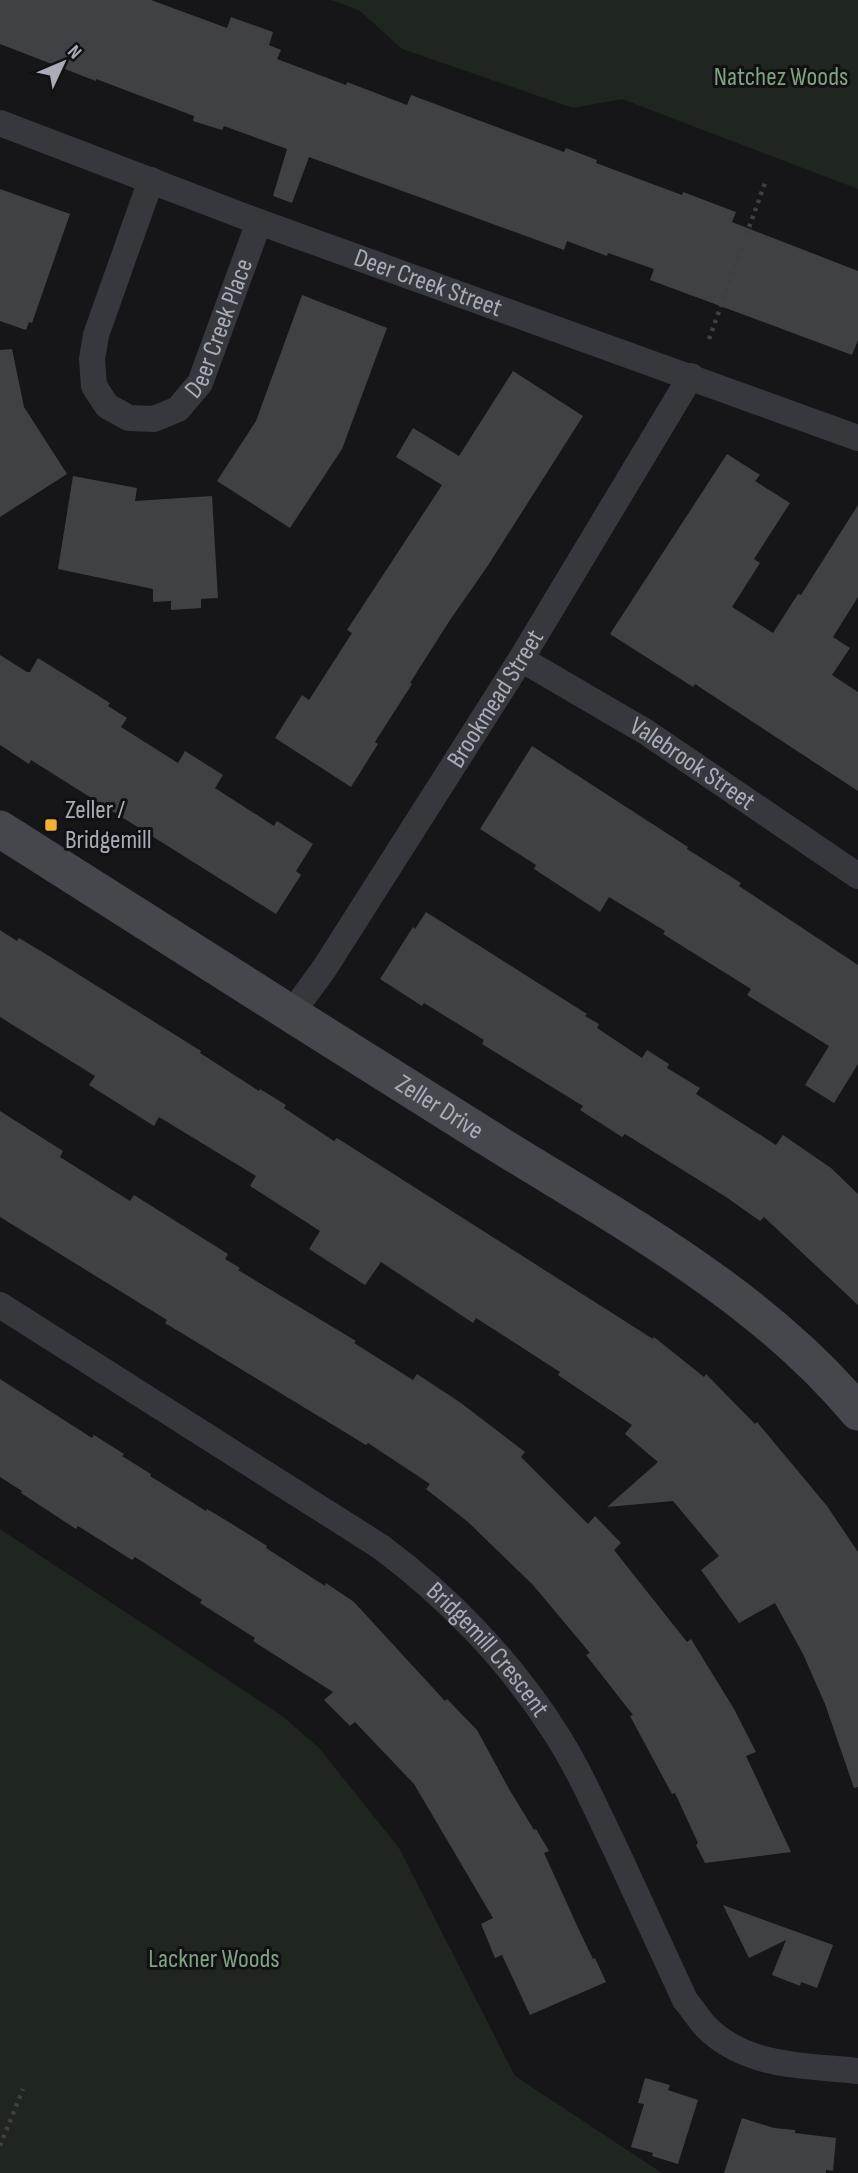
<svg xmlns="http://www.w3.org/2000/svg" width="858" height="2173" font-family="'Sofia Sans Condensed',sans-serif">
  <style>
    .green { fill: #1e261f }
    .building { fill: #404145 }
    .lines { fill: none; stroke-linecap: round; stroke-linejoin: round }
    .path { stroke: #3d3f44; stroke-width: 4.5; stroke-dasharray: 3.5 5; stroke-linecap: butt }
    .street { stroke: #37383d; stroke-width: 26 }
    .secondary { stroke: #45474d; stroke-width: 37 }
    .poi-dot { fill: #f2b134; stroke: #111113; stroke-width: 2.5 }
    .labels { text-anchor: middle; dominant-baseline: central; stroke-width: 6; stroke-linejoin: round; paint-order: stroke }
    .park-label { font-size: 26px; fill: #7fa381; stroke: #111113 }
    .street-label { font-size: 26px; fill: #a8adb8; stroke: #111113 }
    .poi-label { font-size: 26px; fill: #a8adb8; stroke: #111113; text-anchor: start }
  </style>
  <rect width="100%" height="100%" fill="#161618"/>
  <!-- green -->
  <path class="green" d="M331,0H858V189L622,99L573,108L402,49L359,10Z
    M0,1529L281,1715L319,1748L399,1848L515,2076L662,2173H0Z"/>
  <!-- building -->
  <path class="building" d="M0,0H151L227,28L231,17L273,32L269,45L281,50L277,59L346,85L347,82L407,105L411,95L564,152L566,148L597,160L596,163L682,195L683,192L736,212L732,222L858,271V340L852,355L650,280L654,269L608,253L607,256L567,241L564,250L309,157L292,203L273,196L287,149L224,126L222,130L193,121L194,116L96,79V81L0,44Z
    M0,189L70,214L32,323L29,322L26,330L0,321Z
    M302,295L387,328L342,449L290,528L217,481L256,421Z
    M12,349L24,407L67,474L0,517V350Z
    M513,371L583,416L487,567L450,620L410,683L412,684L375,742L378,744L351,787L275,738L302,695L309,700L352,633L347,630L442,485L396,457L413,428L459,456Z
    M727,454L760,475L755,481L790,503L754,559L760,563L732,607L773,633L798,594L801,595L858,505V597L833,637L850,648L832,675L858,692V791L695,684L693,687L610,634Z
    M73,476L137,488L135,501L212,496L218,598L201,599V608L171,610V601L153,602V589L58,569Z
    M0,655L27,672H30L38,658L110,703L108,706L127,718L121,727L178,763L185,751L223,775L215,788L274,826L277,821L313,844L296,871L301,875L276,914L31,760L29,764L0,745Z
    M532,746L688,847L687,849L741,883L739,886L858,965V1064L834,1103L805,1085L829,1046L747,995L751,989L663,934L665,931L609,897L600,912L534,869L536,865L480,829Z
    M426,912L587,1014L585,1016L599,1024L597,1028L642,1058L647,1050L669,1064L667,1068L700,1088L696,1094L776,1145L783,1135L831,1168L858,1194V1305L764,1217L760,1221L726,1197L625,1134L622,1137L580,1110L583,1106L482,1044L484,1040L424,1003L422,1006L380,979L413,927L415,929Z
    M0,930L17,941L19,938L49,956L201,1051L200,1053L259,1091L260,1089L286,1105L284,1108L334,1141L337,1138L653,1339L654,1337L704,1377L706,1374L755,1424L757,1422L827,1506L858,1552V1787L854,1788L825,1704L803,1654L775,1603L739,1623L701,1570L719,1556L673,1501L607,1507L658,1462L625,1434L632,1425L558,1375L560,1372L476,1318L473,1323L381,1262L365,1285L309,1249L320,1231L250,1186L256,1176L159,1117L154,1126L89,1085L95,1076L0,1017Z
    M0,1111L63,1151L60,1157L130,1201L134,1195L228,1254L225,1259L240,1268L238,1270L356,1341L354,1343L413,1380L417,1374L461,1403L525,1452L521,1457L588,1524L595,1516L621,1543L614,1550L687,1642L691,1639L734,1709L756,1752L746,1756L791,1852L705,1863L696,1845L698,1843L675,1793L672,1794L630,1716L633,1715L586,1655L590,1653L533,1585L468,1522L426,1489L430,1484L368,1443L366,1445L165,1323L167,1320L0,1217Z
    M0,1379L92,1438L94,1435L124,1454L122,1456L151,1474L150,1476L206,1511L207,1509L232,1524L267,1546L266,1548L325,1586L326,1583L354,1602L445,1701L447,1699L477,1730L509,1789L534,1830L536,1829L549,1851L544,1853L580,1932L593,1959L595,1958L606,1982L530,2015L502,1955L495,1958L481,1924L493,1918L414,1784L355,1722L350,1726L324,1700L333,1692L253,1641L255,1638L200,1603L202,1600L135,1557L132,1560L78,1526L76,1529L21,1493L22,1491L0,1477Z
    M723,1905L833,1945L817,1988L801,1982L800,1986L772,1975L786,1940L749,1958Z
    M645,2078L670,2085L668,2090L698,2100L678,2164L652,2156L653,2153L631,2147L644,2104L638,2103Z
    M742,2118L774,2128L795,2130V2133L836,2138L833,2171L826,2170V2173H724Z"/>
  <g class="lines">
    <!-- path -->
    <path class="path" d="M709,339L766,180
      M0,2146L23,2089"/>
    <!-- street -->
    <g class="street">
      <path id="s1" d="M0,123L259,222L858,438"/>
      <path id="s2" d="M151,180L96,335L92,359L94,386L107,406L129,418L154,419L178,409L200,383L259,222"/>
      <path id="s3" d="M521,659L646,732L858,876"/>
      <path id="s4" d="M291,1014L324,969L521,659L691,376"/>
      <path id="s5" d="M0,1305L381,1547C448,1597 510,1661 555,1732C579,1769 597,1811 616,1850C639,1900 662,1950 685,2000C692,2008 698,2018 705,2026C746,2068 804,2065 858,2071"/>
    </g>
    <!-- secondary -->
    <path class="secondary" id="s6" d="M0,829C160,931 321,1033 482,1134C614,1217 757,1291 858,1412"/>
  </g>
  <!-- markers -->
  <rect class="poi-dot" x="44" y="818" width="14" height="14" rx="3.5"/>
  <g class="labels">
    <!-- park labels -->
    <g class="park-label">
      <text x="781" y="77">Natchez Woods</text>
      <text x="214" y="1959">Lackner Woods</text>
    </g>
    <!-- street labels -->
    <g class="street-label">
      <text stroke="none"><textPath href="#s1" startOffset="457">Deer Creek Street</textPath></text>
      <text stroke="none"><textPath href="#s2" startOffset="408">Deer Creek Place</textPath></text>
      <text stroke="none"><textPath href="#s4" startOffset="376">Brookmead Street</textPath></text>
      <text stroke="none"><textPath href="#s3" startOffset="201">Valebrook Street</textPath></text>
      <text stroke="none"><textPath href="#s6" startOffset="520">Zeller Drive</textPath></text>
      <text stroke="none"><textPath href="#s5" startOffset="600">Bridgemill Crescent</textPath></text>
    </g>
    <!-- poi labels -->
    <g class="poi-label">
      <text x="65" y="810">Zeller /<tspan x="65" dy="30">Bridgemill</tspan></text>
    </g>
  </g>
  <!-- north arrow -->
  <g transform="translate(63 63) rotate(46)" stroke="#111113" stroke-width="5" paint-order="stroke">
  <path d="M0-5L12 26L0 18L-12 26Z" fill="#a8adb8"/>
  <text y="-10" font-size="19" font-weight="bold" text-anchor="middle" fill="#a8adb8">N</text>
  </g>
</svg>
